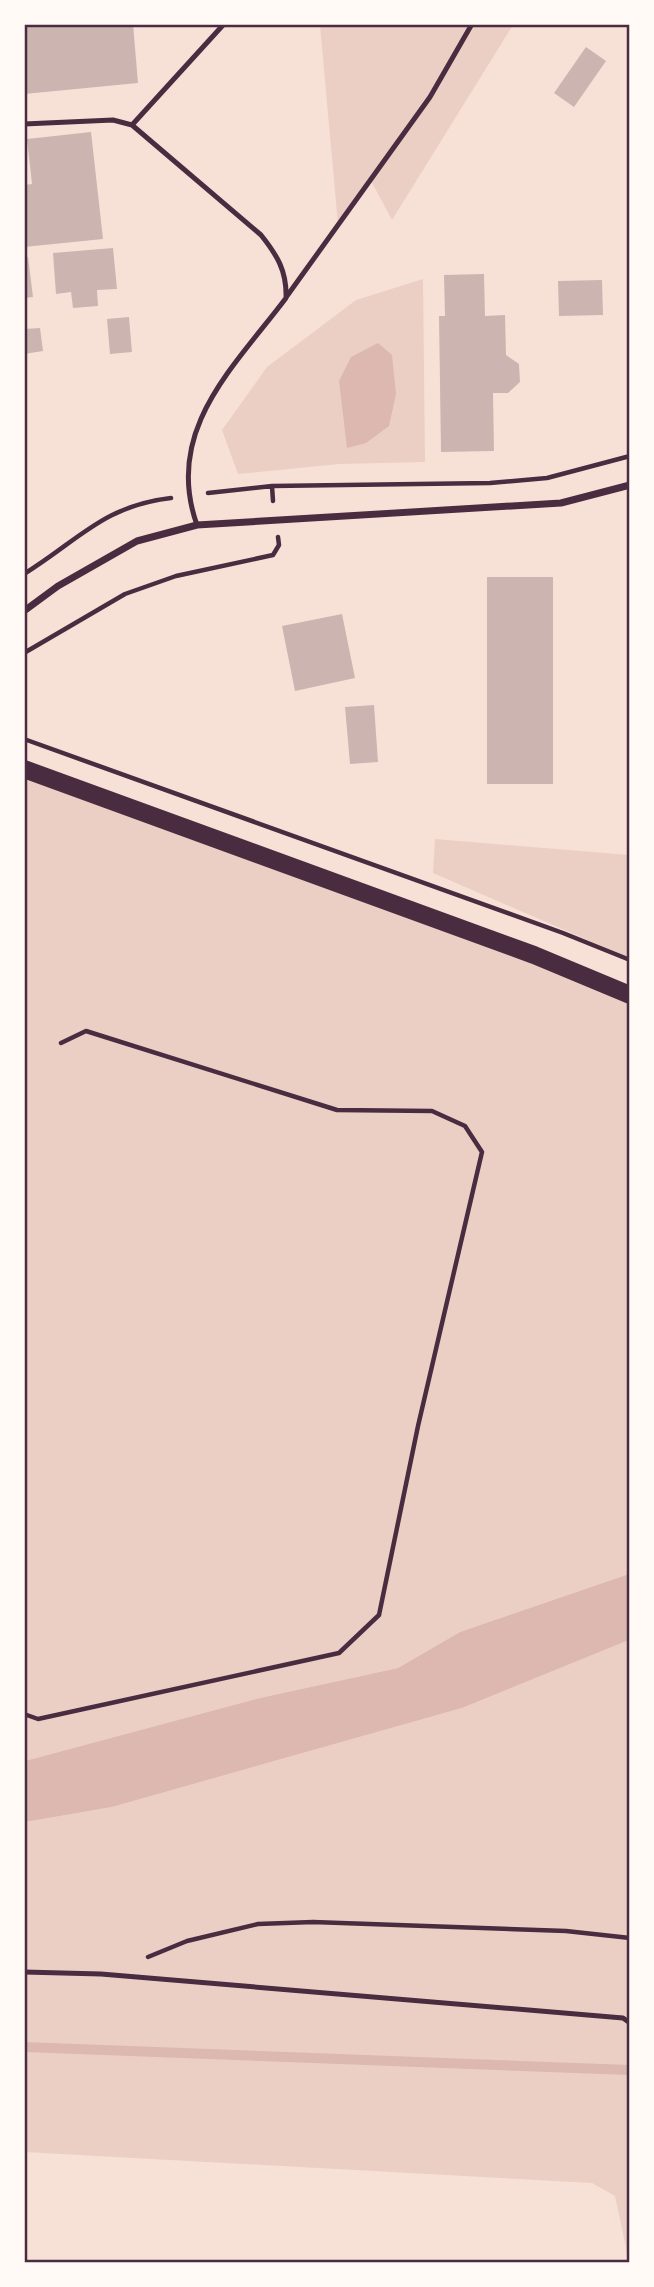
<svg xmlns="http://www.w3.org/2000/svg" width="654" height="2287" font-family="'Roboto Condensed',sans-serif">
  <style>
    .green { fill: #ebcfc5 }
    .water { fill: #dcb8b0 }
    .lines { fill: none; stroke-linecap: round; stroke-linejoin: round }
    .stream { stroke: #dcb8b0; stroke-width: 10 }
    .building { fill: #ccb4b1 }
    .path { stroke: #4a2c40; stroke-width: 4.5 }
    .service { stroke: #4a2c40; stroke-width: 5 }
    .minor { stroke: #4a2c40; stroke-width: 7 }
    .primary { stroke: #4a2c40; stroke-width: 18 }
    .neatline { fill: none; stroke: #4a2c40; stroke-width: 2.5 }
  </style>
  <rect width="100%" height="100%" fill="#f7e1d7"/>
  <!-- green -->
  <path class="green" d="M320,25H513L392,220L370,179L338,225Z
    M423,279L425,462L339,464L238,474L222,430L267,367L356,300Z
    M24,774L629,995V1574L460,1632L398,1668L260,1698L25,1761Z
    M435,839L629,855V958L433,873Z
    M629,1640V2262L615,2196L592,2183L25,2152V1822L112,1807L462,1708Z"/>
  <!-- water -->
  <path class="water" d="M378,343L392,355L396,394L389,426L366,443L347,448L339,381L351,357Z
    M629,1574V1640L462,1708L112,1807L25,1822V1761L260,1698L398,1668L460,1632Z"/>
  <g class="lines">
    <!-- stream -->
    <path class="stream" d="M24,2047L629,2070"/>
  </g>
  <!-- building -->
  <path class="building" d="M24,24H133L138,83L24,94Z
    M586,47L606,61L574,107L554,93Z
    M91,132L103,239L24,247V185L32,184L27,139Z
    M113,248L117,289L97,290L98,306L73,308L71,292L56,294L53,253Z
    M24,257H28L33,297L24,298Z
    M484,274L485,316L505,315L506,355L519,364L520,382L508,393H493L494,451L441,452L439,316H445L444,275Z
    M602,280L603,315L559,316L558,281Z
    M129,317L132,352L110,354L107,319Z
    M40,328L43,351L24,354V329Z
    M487,577H553V784H487Z
    M342,614L355,678L295,691L282,626Z
    M374,705L378,762L350,764L345,707Z"/>
  <g class="lines">
    <!-- path -->
    <path class="path" d="M272,486L490,483L547,478L630,456
      M208,493L272,486L273,501
      M24,574C79,540 103,506 171,498
      M24,653L125,594L176,576L273,555L279,545L278,537
      M24,739L563,933L630,960
      M24,1714L38,1719L339,1653L379,1615L418,1426L482,1152L465,1126L432,1111L337,1110L86,1031L61,1043
      M148,1957L187,1941L258,1924L313,1922L566,1931L630,1938"/>
    <!-- service -->
    <path class="service" d="M24,124L113,120L132,125L261,235C277,255 287,271 286,298C235,366 163,430 197,525
      M132,125L224,24
      M287,296L430,97L472,24
      M24,1972L101,1974L623,2018L630,2023"/>
    <!-- minor -->
    <path class="minor" d="M24,611L58,586L137,541L197,525L561,503L630,485"/>
    <!-- primary -->
    <path class="primary" d="M24,769L534,955L630,995"/>
  </g>
  <!-- border -->
  <rect width="654" height="2287" fill="none" stroke="#fffaf5" stroke-width="52"/>
  <rect x="26" y="26" width="602" height="2235" class="neatline"/>
</svg>
